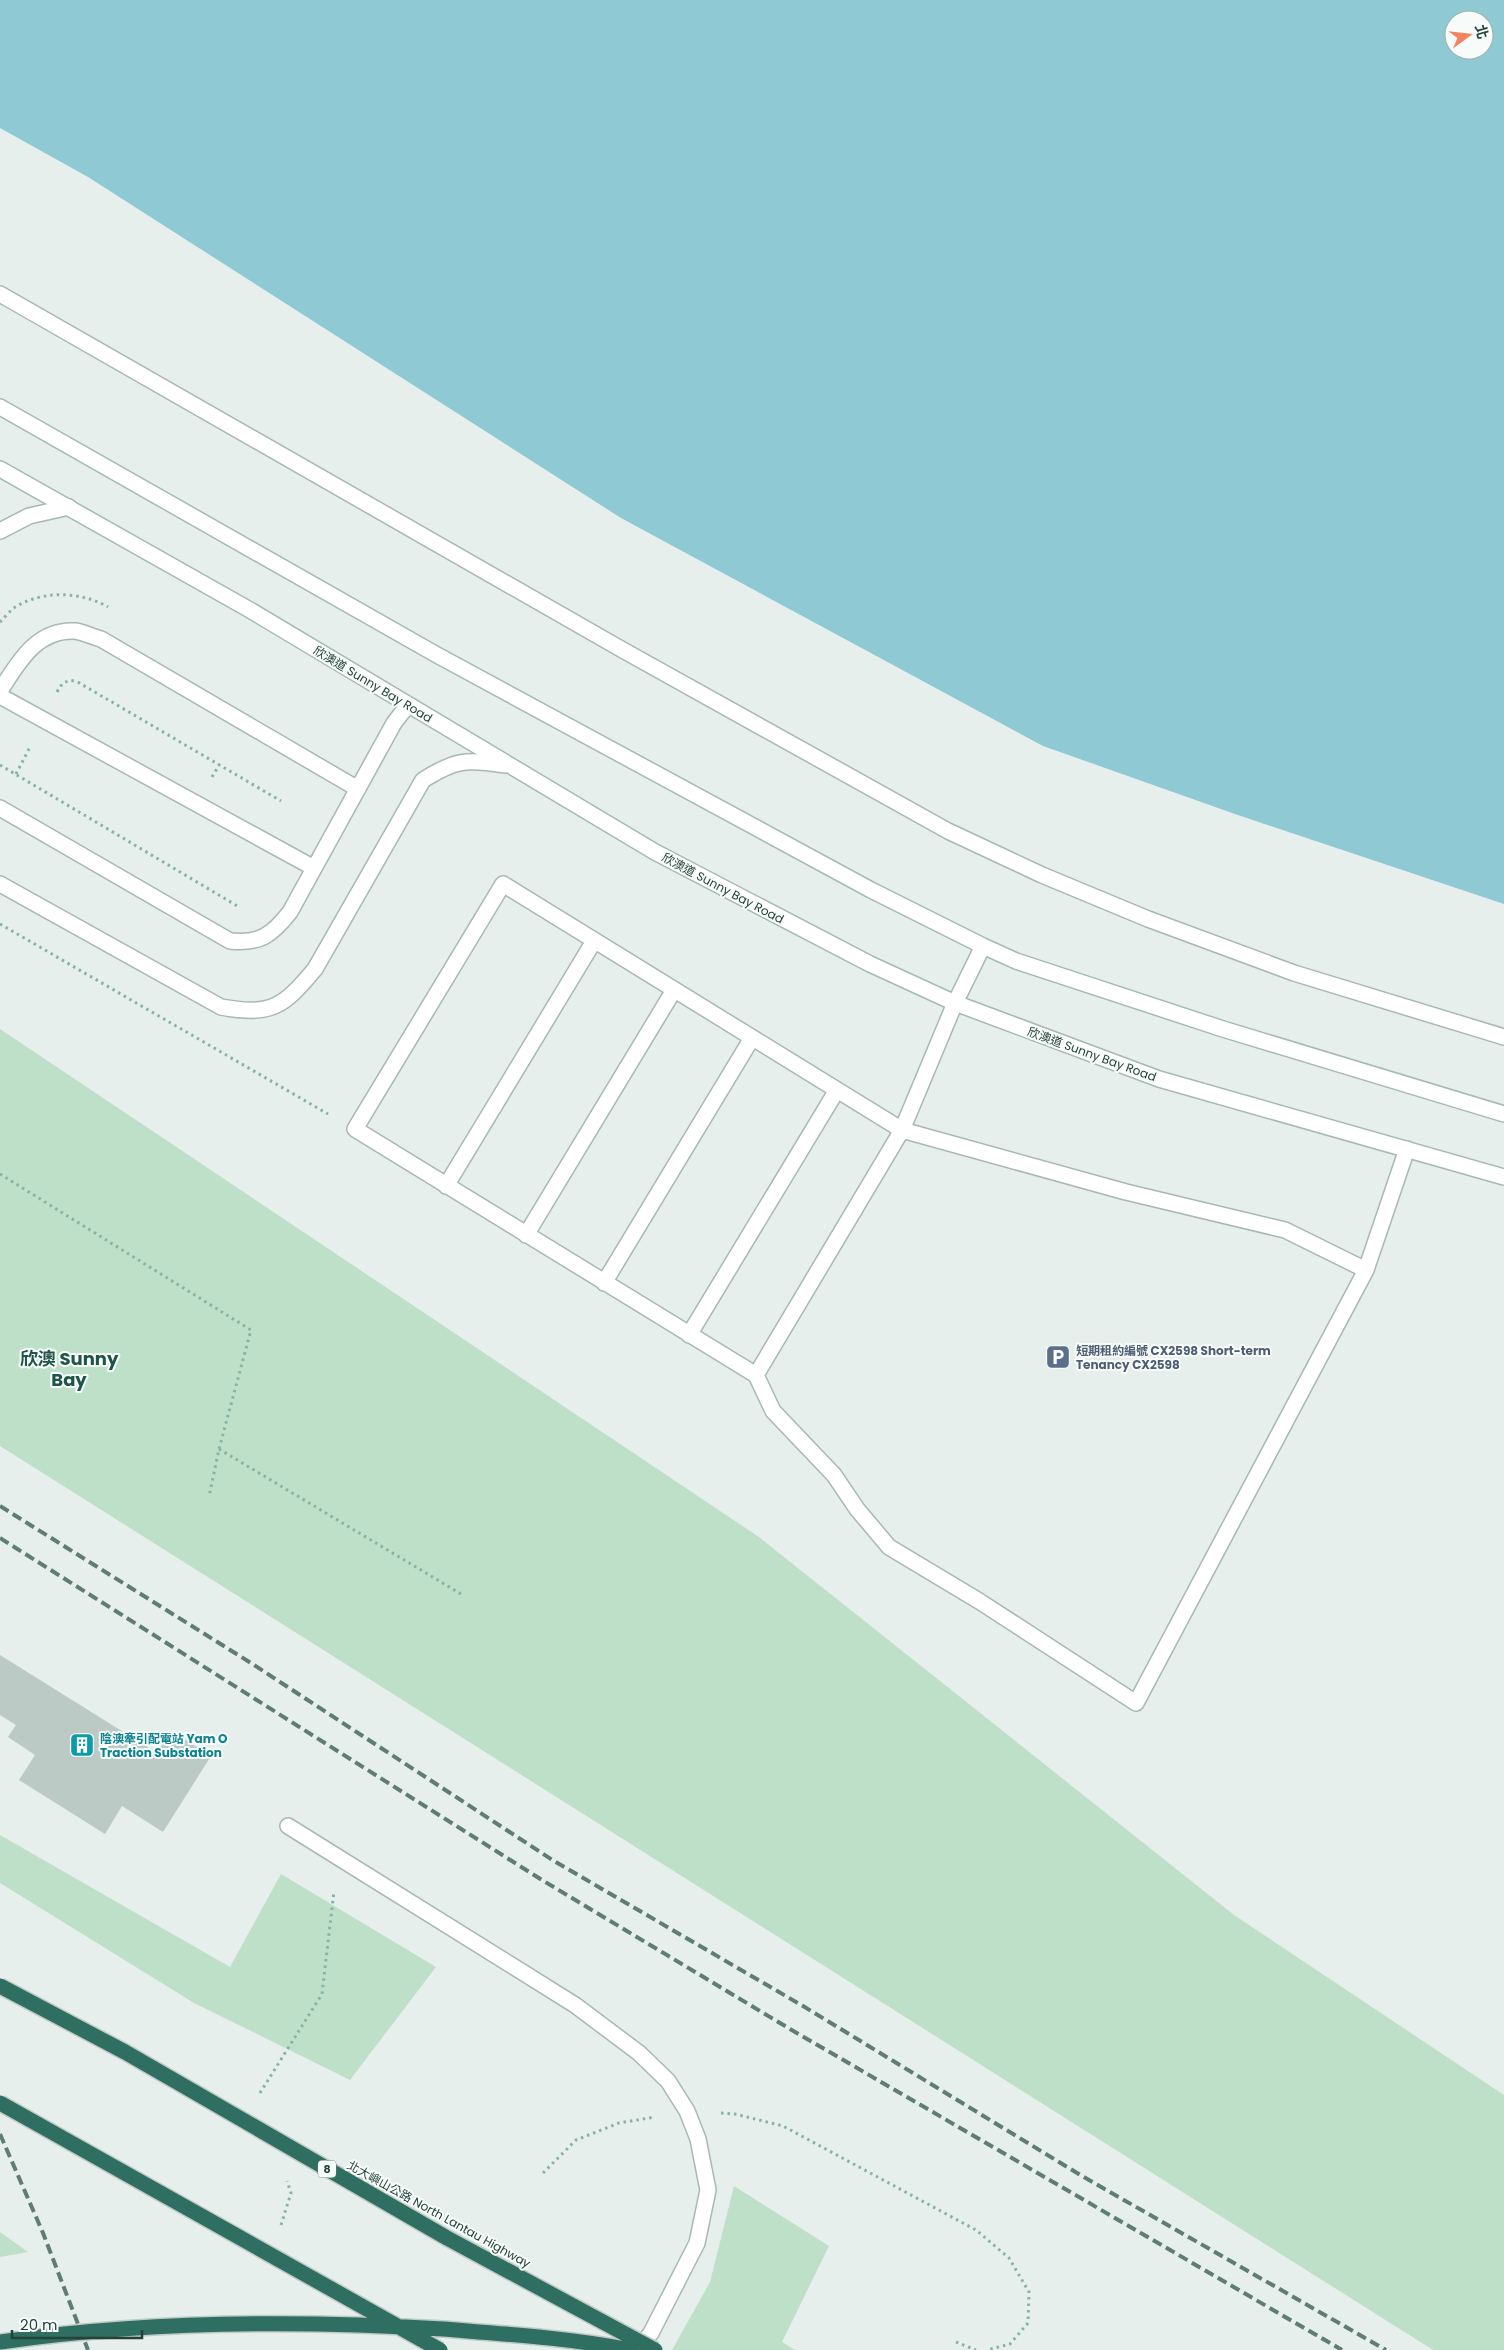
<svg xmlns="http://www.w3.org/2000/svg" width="1504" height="2350" font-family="Poppins,'Noto Sans TC',sans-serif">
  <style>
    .green { fill: #bfe0c8 }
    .water { fill: #8ec9d4; fill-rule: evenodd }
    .building { fill: #bbcac4 }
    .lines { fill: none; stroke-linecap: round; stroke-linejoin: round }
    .service-casing { stroke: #a8b8b2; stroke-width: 18 }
    .secondary-casing { stroke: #a4bbb3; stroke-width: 18 }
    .path { stroke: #86b3a5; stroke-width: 3; stroke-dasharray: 2.5 4; stroke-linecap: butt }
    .service { stroke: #fff; stroke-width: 15 }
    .secondary { stroke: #fff; stroke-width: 15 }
    .rail { stroke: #5f7d75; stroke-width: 4; stroke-dasharray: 10 5; stroke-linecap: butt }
    .motorway-bridge-casing { stroke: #c2cac8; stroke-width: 18; stroke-linecap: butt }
    .motorway-bridge { stroke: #2f6f62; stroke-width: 15 }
    .labels { text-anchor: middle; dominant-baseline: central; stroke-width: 4; stroke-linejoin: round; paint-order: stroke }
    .shield { fill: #f7fbf9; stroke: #637a73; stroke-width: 1 }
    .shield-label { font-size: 11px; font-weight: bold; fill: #24423a }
    .street-label { font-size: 12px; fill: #24423a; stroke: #f7fbf9 }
    .service-label { font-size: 12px; font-weight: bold; fill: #4e5e75; stroke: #f7fbf9; text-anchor: start }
    .culture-label { font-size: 12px; font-weight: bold; fill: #0d838f; stroke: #f7fbf9; text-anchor: start }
    .district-label { font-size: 18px; font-weight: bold; fill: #1f5548; stroke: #f7fbf9 }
  </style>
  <rect width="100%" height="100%" fill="#e6efeb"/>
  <!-- green -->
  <path class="green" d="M0,1029L759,1537L1234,1915L1504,2095V2350H1433L0,1446Z
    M0,1835L230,1967L281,1874L436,1967L350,2080L194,2003L0,1883Z
    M734,2186L829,2246L782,2342L795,2350H672L710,2282Z
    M0,2232L28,2252L0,2257Z"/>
  <!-- water -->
  <path class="water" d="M0,0H1504V904L1235,814L1043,746L621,518L88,177L0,128ZM1454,20H1484V50H1454Z"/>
  <!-- building -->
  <path class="building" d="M0,1655L157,1753L171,1731L211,1756L163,1832L122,1806L105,1834L19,1780L35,1755L8,1737L16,1725L0,1715Z"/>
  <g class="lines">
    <defs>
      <path id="service" d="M0,294L621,649L948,831L1042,875L1148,919L1294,973L1504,1037
        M0,531L29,516L69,507
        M0,691C18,663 36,629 75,631C83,632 93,637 101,639L358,789
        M0,696L314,868
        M0,808L230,941C260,944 272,935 290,912L394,723L408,705
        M0,884L221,1007C272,1016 283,1007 315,969L423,780C458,758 466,760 506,765
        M955,1003L902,1130L756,1375L773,1411L834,1475L857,1509L889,1547L979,1601L1136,1703L1366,1270L1407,1149
        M446,1186L594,941
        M526,1235L674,990
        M604,1283L752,1038
        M689,1335L837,1090
        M756,1375L355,1129L503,884L902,1130L1126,1192L1285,1230L1366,1270
        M288,1826L575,2005L639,2053L668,2081L687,2111L698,2139L708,2190L697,2243L651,2333L637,2350"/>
      <path id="secondary" d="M0,407L437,655L871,890L983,946L1016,961L1223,1029L1504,1114
        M0,469L250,610L655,852L870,964L955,1003L1159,1079L1504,1177
        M955,1003L983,946"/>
    </defs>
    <!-- service casing -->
    <use href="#service" class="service-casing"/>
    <!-- secondary casing -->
    <use href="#secondary" class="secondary-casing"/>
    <!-- path -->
    <path class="path" d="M0,622C4,618 9,612 14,608C41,590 81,591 108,607
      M57,692C62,683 65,680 76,681L281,801
      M0,765L239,907
      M16,774L30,747
      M212,777L219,765
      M0,924L328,1114
      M0,1174L251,1330L219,1449L209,1497
      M219,1449L461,1594
      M260,2093L322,1994L334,1891
      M721,2113L735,2114L783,2126L976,2230L1009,2258L1029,2292L1028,2323L1010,2344L987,2350
      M543,2173L576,2140L619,2123L655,2117
      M281,2225L291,2193L287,2181
      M956,2342L976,2350"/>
    <!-- service -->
    <use href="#service" class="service"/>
    <!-- secondary -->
    <use href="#secondary" class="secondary"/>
    <!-- rail -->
    <path class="rail" d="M0,1506L251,1663L554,1861L803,2006L1082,2176L1386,2350
      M0,1538L542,1880L790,2029L1342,2350
      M0,2134L43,2233L88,2350"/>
    <defs>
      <path id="motorway-bridge" d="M0,1986L125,2052L447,2238L655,2350
        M0,2103L440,2350
        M0,2342C146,2321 296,2320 443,2329C505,2334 570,2338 631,2350"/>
    </defs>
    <!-- motorway-bridge casing -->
    <use href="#motorway-bridge" class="motorway-bridge-casing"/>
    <!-- motorway-bridge -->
    <use href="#motorway-bridge" class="motorway-bridge"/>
  </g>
  <!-- icons -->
  <defs>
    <symbol id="parking-square" viewBox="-11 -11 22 22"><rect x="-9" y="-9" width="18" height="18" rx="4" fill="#5c6f8a" stroke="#f7fbf9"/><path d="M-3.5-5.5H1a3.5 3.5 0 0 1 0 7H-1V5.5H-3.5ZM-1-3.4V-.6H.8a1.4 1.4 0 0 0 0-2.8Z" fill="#fff"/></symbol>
    <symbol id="building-square" viewBox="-11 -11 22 22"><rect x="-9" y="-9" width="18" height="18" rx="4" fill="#0f9aa8" stroke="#f7fbf9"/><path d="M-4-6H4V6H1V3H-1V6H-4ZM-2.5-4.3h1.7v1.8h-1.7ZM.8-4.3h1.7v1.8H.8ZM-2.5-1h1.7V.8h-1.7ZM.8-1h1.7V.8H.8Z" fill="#fff"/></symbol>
  </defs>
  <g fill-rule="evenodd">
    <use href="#parking-square" x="1044" y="1343" width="28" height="28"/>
    <use href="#building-square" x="68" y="1731" width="28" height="28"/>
  </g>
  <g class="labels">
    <!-- shield labels -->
    <rect class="shield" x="318" y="2160.5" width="18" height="17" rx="4"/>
    <g class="shield-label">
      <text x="327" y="2169">8</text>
    </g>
    <!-- street labels -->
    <g class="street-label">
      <text transform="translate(373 684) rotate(31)">欣澳道 Sunny Bay Road</text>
      <text transform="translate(723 888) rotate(28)">欣澳道 Sunny Bay Road</text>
      <text transform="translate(1092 1054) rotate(20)">欣澳道 Sunny Bay Road</text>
      <text transform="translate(439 2214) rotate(29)">北大嶼山公路 North Lantau Highway</text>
    </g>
    <!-- service labels -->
    <g class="service-label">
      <text x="1076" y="1350">短期租約編號 CX2598 Short-term<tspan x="1076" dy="14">Tenancy CX2598</tspan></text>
    </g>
    <!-- culture labels -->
    <g class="culture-label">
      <text x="100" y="1738">陰澳牽引配電站 Yam O<tspan x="100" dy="14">Traction Substation</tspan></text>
    </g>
    <!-- district labels -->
    <g class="district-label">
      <text x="69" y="1358">欣澳 Sunny<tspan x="69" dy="21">Bay</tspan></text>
    </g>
  </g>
  <!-- north arrow -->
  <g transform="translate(1469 35) rotate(75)"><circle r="24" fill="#f7fbf9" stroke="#a3b1ad"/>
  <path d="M0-4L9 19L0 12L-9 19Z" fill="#f4845f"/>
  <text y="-8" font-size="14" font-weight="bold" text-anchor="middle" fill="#24423a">北</text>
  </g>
  <!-- scale -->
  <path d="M12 2330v8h130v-8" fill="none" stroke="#24423a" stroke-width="2.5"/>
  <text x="20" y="2330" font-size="15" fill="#24423a" stroke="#f7fbf9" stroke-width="4" paint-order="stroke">20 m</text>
</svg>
